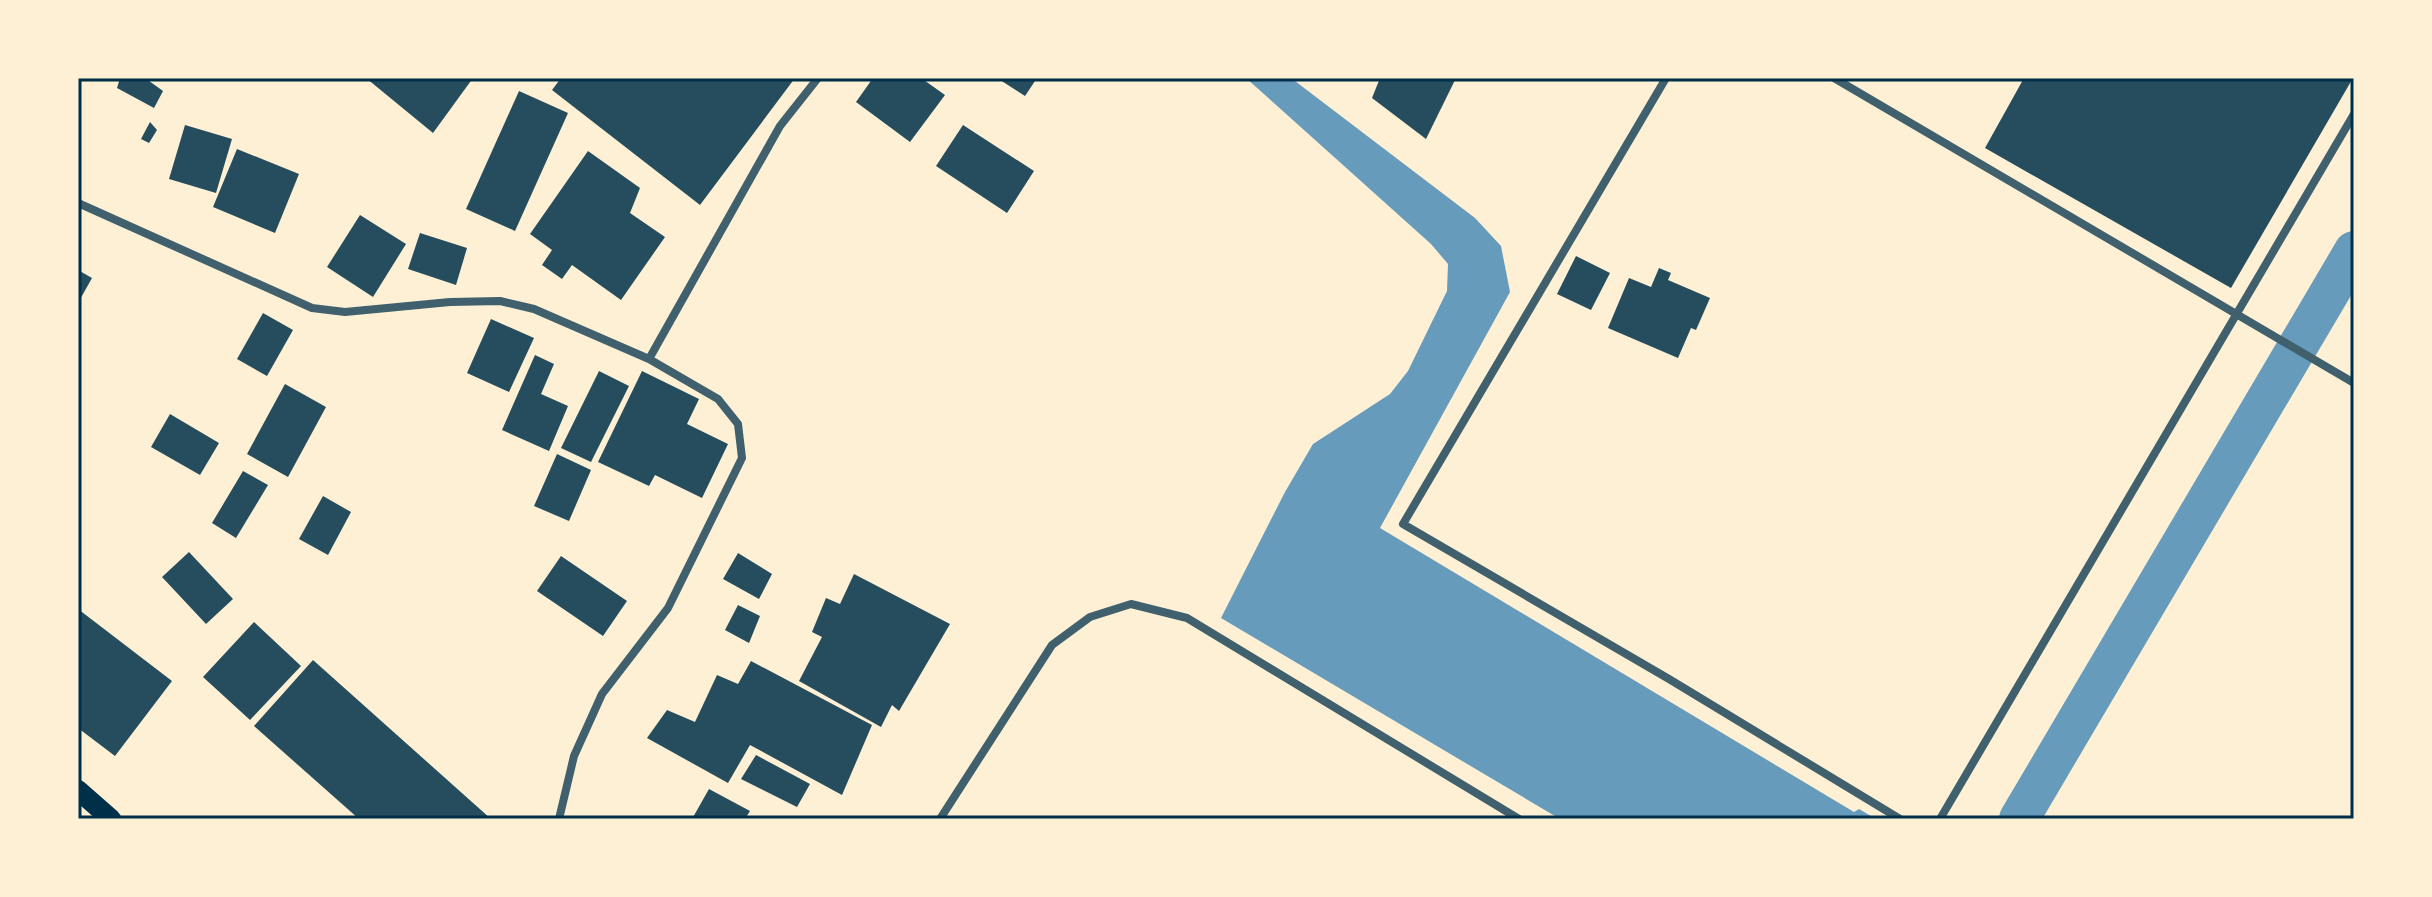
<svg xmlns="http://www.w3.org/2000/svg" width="2432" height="897" font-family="'Exo 2',sans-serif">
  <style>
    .water { fill: #669bbc }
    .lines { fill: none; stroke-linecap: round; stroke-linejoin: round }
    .canal { stroke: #669bbc; stroke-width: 40 }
    .building { fill: #264d5e }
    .minor { stroke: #3f606c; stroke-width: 8 }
    .primary { stroke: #003049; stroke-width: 20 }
    .neatline { fill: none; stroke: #003049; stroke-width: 3 }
  </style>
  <rect width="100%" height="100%" fill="#fdf0d5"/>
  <!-- water -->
  <path class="water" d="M1246,78H1291L1475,218L1501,246L1510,292L1380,528L1854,812L1859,809L1876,819H1560L1221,618L1285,492L1313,444L1390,394L1408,371L1447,291L1448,264L1431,244Z"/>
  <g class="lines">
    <!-- canal -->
    <path class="canal" d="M2019,819L2354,251"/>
  </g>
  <!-- building -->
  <path class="building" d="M120,78H145L163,91L154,108L117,88Z
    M366,78H473L433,133Z
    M561,78H795L700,205L552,90Z
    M873,78H921L945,95L910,142L856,102Z
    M997,78H1037L1025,96Z
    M1380,78H1456L1426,139L1372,98Z
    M2024,78H2353L2231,288L1985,148Z
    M519,91L568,113L515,231L466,209Z
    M150,122L157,130L149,143L141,139Z
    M185,125L232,139L216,193L169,179Z
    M963,125L1034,171L1007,213L936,166Z
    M237,149L299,174L275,233L213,207Z
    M588,151L640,188L630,213L665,237L621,300L572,265L562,279L542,265L552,250L530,234Z
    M360,215L406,244L373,297L327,267Z
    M420,233L467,248L456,285L408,269Z
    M1576,256L1610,273L1591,310L1557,294Z
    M1659,268L1671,273L1668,280L1710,298L1696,330L1691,328L1678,358L1608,328L1629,278L1651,287Z
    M78,270L92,278L78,303Z
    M263,313L293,330L267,376L237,359Z
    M491,319L534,338L509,392L467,373Z
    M535,355L554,364L541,394L568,406L549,451L502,430Z
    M599,371L629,386L591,462L561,448Z
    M642,371L699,399L687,424L728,444L702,498L655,475L649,486L598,462Z
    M285,384L326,407L288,477L247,454Z
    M170,414L219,443L200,475L151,447Z
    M557,454L591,470L569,521L534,506Z
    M243,471L268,485L236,538L212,523Z
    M323,496L351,512L328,555L299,539Z
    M189,552L233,599L206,624L162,577Z
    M738,553L772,574L759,599L723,579Z
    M561,556L627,601L603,636L537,591Z
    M854,574L950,624L899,711L892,705L881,727L799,681L822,637L812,632L826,598L840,604Z
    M738,605L760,616L749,643L725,630Z
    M78,609L172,681L115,756L78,728Z
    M254,622L301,666L250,720L203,677Z
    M313,660L491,819H359L254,726Z
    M751,661L872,725L842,795L750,745L728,783L647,738L667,710L695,722L717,675L738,684Z
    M756,755L810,784L797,807L741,779Z
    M709,789L750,811L745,819H692Z"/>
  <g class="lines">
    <!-- minor -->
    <path class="minor" d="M1666,78L1403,524L1669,679L1900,819
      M1834,78L2354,383
      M78,203L312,308L345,312L450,302L500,301L534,309L649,359L718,399L738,424L742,458L668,608L602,694L574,756L559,819
      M649,359L780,126L818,78
      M940,819L1052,645L1090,617L1131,604L1187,618L1519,819
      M1940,819L2354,114"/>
    <!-- primary -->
    <path class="primary" d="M78,790L111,819"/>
  </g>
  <!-- border -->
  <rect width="2432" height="897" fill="none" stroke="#fdf0d5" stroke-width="160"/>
  <rect x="80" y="80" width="2272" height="737" class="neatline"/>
</svg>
